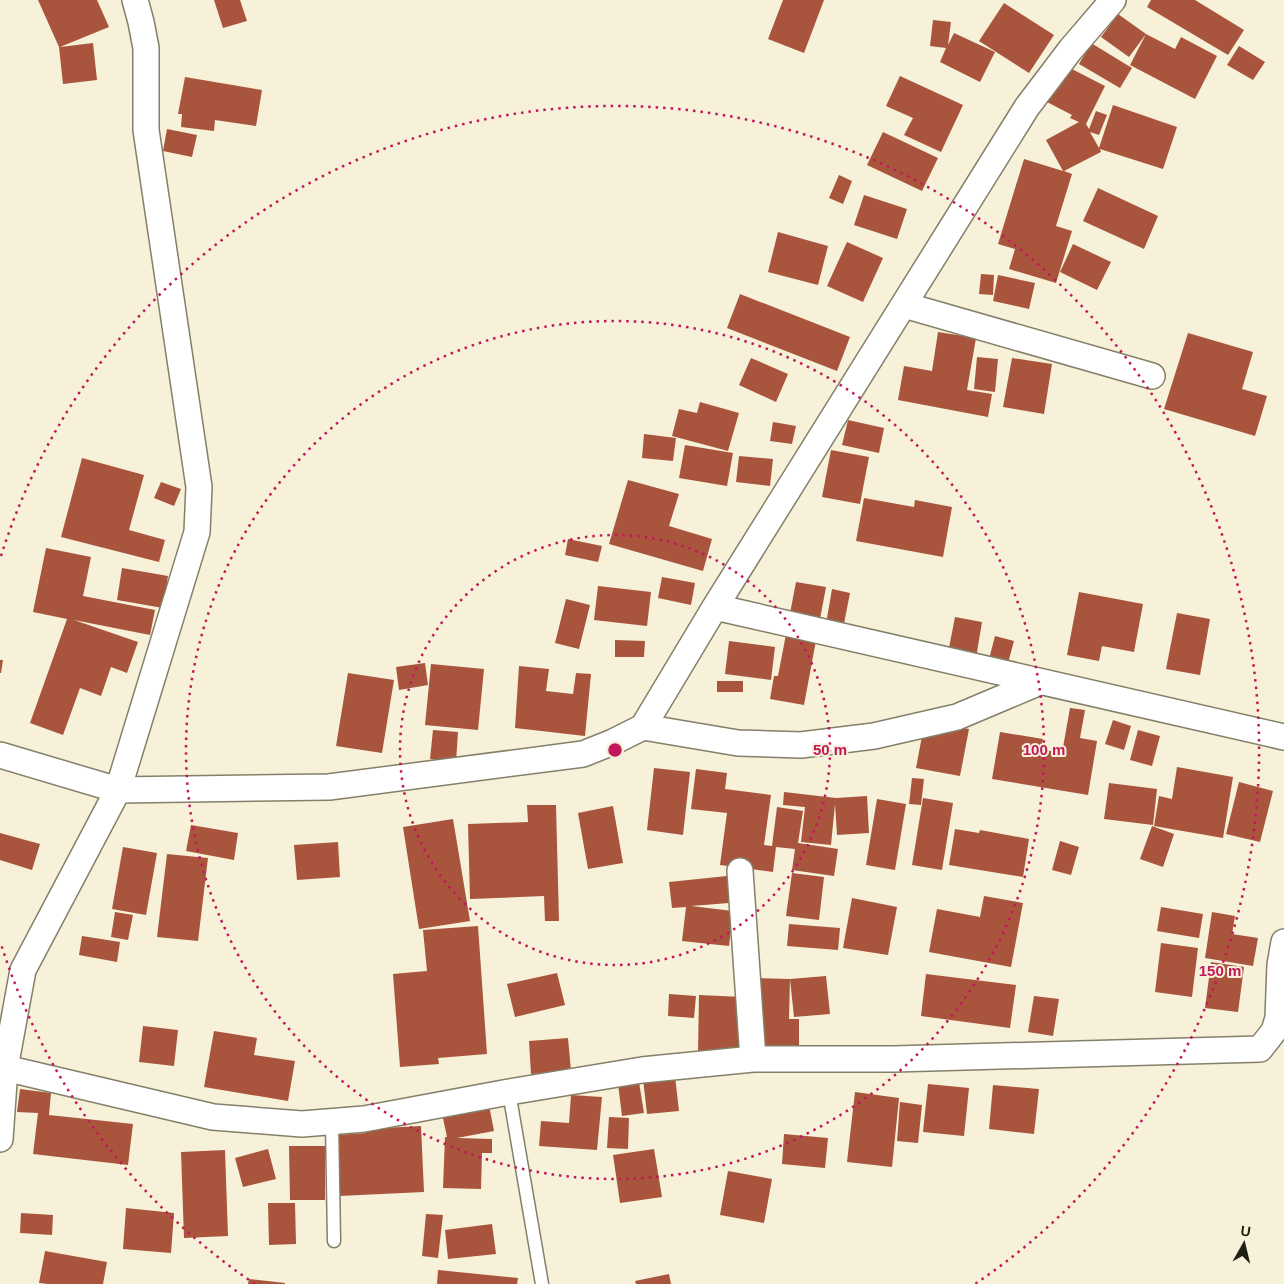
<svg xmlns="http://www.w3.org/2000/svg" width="1284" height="1284" font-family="Helvetica,sans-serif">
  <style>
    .building { fill: #a9553d }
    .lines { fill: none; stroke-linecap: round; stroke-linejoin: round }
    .service-casing { stroke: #847f69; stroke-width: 15 }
    .minor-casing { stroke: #847f69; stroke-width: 28 }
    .service { stroke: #fff; stroke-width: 12 }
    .minor { stroke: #fff; stroke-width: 25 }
    .ring { fill: none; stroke: #c2185b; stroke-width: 2.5; stroke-dasharray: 2.5 5 }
    .centre { fill: #c2185b; stroke: #f6f1d8; stroke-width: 2.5 }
    .ring-label { font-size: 15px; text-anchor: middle; font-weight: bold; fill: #c2185b; stroke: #f6f1d8; stroke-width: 4; stroke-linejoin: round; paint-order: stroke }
  </style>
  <rect width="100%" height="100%" fill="#f6f1d8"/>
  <!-- building -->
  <path class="building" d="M38,0H97L109,27L60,47L93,43L97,80L63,84L59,47Z
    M214,0H240L247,21L223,28Z
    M783,0H824L804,53L768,39Z
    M1151,0H1195L1244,30L1228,55L1147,7Z
    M1004,3L1054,35L1029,73L979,41Z
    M1118,14L1146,34L1129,57L1101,37Z
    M933,20L951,22L948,45L954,33L995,52L980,82L940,62L946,48L930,46Z
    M1146,34L1175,49L1181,37L1217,56L1195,99L1130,65Z
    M1091,43L1132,68L1120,88L1079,64Z
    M1239,46L1265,62L1253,80L1227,65Z
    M1066,66L1105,86L1086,124L1089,129L1096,111L1107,115L1099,135L1090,132L1099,148L1113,105L1177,127L1163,169L1100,149L1101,152L1064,171L1072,174L1056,226L1072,231L1056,283L1009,269L1015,249L998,244L1024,159L1063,171L1046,140L1079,122L1070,118L1072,115L1047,102Z
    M900,76L963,105L941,152L904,135L913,118L886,106Z
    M185,77L262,90L256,126L215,120L214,131L181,127L182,114H178Z
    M167,129L197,135L192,157L163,151Z
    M883,132L938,158L922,191L867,165Z
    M839,175L852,181L843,204L829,198Z
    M1098,188L1158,216L1144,249L1083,221Z
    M864,195L907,209L897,239L854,225Z
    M778,232L828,246L818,285L768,272Z
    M847,242L883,258L863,302L827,286Z
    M1073,244L1111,262L1097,290L1060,272Z
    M981,274L994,275L993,295L979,294Z
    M998,275L1035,283L1029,309L993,301Z
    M740,294L850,337L837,371L727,328Z
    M938,332L976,338L967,390L992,394L988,417L898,400L904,366L932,371Z
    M1188,333L1253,352L1242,389L1267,396L1255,436L1164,409Z
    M977,357L998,359L995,392L974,389Z
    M751,358L788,374L776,402L739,385Z
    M1012,358L1052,364L1044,414L1003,407Z
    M700,402L739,413L728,451L672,436L679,409L697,413Z
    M848,420L884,428L879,453L842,445Z
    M773,422L796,426L792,444L770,441Z
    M644,434L676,438L673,461L642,458Z
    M685,445L733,453L727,486L679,478Z
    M831,450L869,457L860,504L822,497Z
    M739,456L773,459L770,486L736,482Z
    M82,458L144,475L129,530L165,540L159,562L61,537Z
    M628,480L679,494L669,526L712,539L703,571L609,544Z
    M161,482L181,489L174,506L154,498Z
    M864,498L914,507L915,500L952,507L943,557L856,541Z
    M568,539L602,546L598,562L565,555Z
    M46,548L91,557L83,596L155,610L150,635L74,620L138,642L127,673L111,667L101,696L80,688L63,735L30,723L67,619L33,612Z
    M122,568L168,576L163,608L117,600Z
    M662,577L695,583L691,605L658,598Z
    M796,582L826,587L804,705L770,699L774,676H778Z
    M598,586L651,592L647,626L594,620Z
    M832,589L850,593L841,639L824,636Z
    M1079,592L1143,604L1134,652L1102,646L1099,661L1067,655Z
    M566,599L590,605L579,649L555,643Z
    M1177,613L1210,619L1200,675L1166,669Z
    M955,617L982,622L976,658L948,653Z
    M995,636L1014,641L1008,663L989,659Z
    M615,640L645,641L644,657H615Z
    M729,641L775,647L771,680L725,674Z
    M0,660H3L1,673H0Z
    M425,663L428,685L399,690L396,667Z
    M431,664L484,669L478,730L425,725Z
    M519,666L549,669L546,691L573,694L576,673L591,674L585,736L515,728Z
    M348,673L394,680L382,753L336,746Z
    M717,681H743V692H717Z
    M1070,708L1085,710L1080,738L1097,741L1088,795L992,779L1000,732L1043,739L1041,749L1062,753Z
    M925,720L969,729L960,776L916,768Z
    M1113,720L1131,726L1124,750L1105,744Z
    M433,730L458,732L456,762L430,759Z
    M1138,730L1160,736L1152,766L1130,760Z
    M1177,767L1233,777L1223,838L1154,826L1159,796L1172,799Z
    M654,768L690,772L683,835L647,830Z
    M696,769L727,773L725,789L771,795L764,845L772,846L777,807L803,811L798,843L838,849L834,876L792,870L795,849L776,847L773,872L720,865L727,813L691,809Z
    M912,778L924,779L921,805L909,804Z
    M1239,782L1273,791L1260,842L1226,834Z
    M1109,783L1157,789L1153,825L1104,819Z
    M784,792L836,798L867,796L869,833L837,835L835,804L831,845L801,842L805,807L783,805Z
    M923,798L953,803L942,870L912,865Z
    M877,799L906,804L895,870L866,865Z
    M527,805H556L559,921H545L544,896L470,899L468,824L528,822Z
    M613,806L623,863L588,869L578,813Z
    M453,819L470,921L419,929L403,827Z
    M191,825L238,833L234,860L186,851Z
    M1152,826L1174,834L1163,867L1140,859Z
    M955,829L979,833L980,830L1029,839L1023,877L949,865Z
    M0,833L40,844L32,870L0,860Z
    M1060,841L1079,847L1071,875L1052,870Z
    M338,842L340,877L297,880L294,845Z
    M123,847L157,853L146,915L112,909Z
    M167,854L208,858L198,941L157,937Z
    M792,873L824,877L819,920L786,916Z
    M727,876L729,903L691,906L733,911L729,946L682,941L686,907L672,908L669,882Z
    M984,896L1023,903L1011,967L929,952L937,909L980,917Z
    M852,898L897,907L888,955L843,948Z
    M1161,907L1203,914L1199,938L1157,931Z
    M115,912L133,915L128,940L111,937Z
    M1212,912L1235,916L1232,934L1258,938L1253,966L1205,958Z
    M789,924L840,928L838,950L787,946Z
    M478,926L487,1054L438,1058L439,1064L400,1067L393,974L427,971L423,930Z
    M82,936L120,942L117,962L79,955Z
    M1161,943L1198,948L1192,997L1155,992Z
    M1211,962L1244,967L1238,1012L1205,1008Z
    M557,973L565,1005L515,1017L507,984Z
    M926,974L1016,985L1010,1028L921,1016Z
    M826,976L830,1014L794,1017L790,979Z
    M756,978L790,979L789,1019H799V1053L754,1052Z
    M669,994L696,996L694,1018L668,1016Z
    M699,995L742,997L741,1054L698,1053Z
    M1034,996L1059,999L1053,1036L1028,1032Z
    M143,1026L178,1030L174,1066L139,1062Z
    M214,1031L257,1038L254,1055L295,1061L288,1101L204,1087Z
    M568,1038L571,1071L531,1074L529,1041Z
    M675,1076L679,1111L647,1114L643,1079Z
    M639,1082L644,1113L622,1116L618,1084Z
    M928,1084L969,1088L964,1136L923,1132Z
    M993,1085L1039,1089L1034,1134L989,1129Z
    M20,1089L51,1093L49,1115L133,1124L128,1165L33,1154L38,1113L17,1112Z
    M855,1092L899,1098L892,1167L847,1162Z
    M571,1095L602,1097L597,1150L539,1146L541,1121L569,1123Z
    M488,1100L494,1131L457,1138L492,1139V1153H482L481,1189L443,1188L445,1137H447L441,1109Z
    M900,1102L922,1105L918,1143L897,1141Z
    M609,1117L629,1118L628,1149L607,1148Z
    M421,1126L424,1192L339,1196L336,1135L366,1133V1129Z
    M784,1134L828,1138L825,1168L782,1164Z
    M289,1146H325V1200H290Z
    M268,1149L276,1179L243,1187L235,1158Z
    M654,1149L662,1197L620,1203L613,1155Z
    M225,1150L228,1236L184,1238L181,1152Z
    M728,1171L772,1179L764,1223L720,1215Z
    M268,1203H295L296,1244L269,1245Z
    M126,1208L174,1213L171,1253L123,1249Z
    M21,1213L53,1215L52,1235L20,1233Z
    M426,1214L443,1215L438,1258L422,1256Z
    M492,1224L496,1254L448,1259L445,1230Z
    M45,1251L107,1262L103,1284H48L39,1283Z
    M438,1270L518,1278L517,1284H437Z
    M669,1274L671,1284H636L635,1281Z
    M249,1279L285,1283V1284H248Z"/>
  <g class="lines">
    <defs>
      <path id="service" d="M509,1092L542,1284
        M332,1122L334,1241"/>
      <path id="minor" d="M904,305L1152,376
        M715,607L1284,737
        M643,727L738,743L801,745L874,736L957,717L1040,682
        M0,755L118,790L329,787L583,754L613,742L643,727L715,607L1027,107L1071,49L1113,0
        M740,871L753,1059
        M5,1068L213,1117L302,1124L364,1119L509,1092L642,1070L753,1059H894L1260,1049L1274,1031L1278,1018L1280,965L1284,942
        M0,1139L5,1068L23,970L118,790L197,532L199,487L146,130V48L141,22L135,0"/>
    </defs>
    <!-- service casing -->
    <use href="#service" class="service-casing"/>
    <!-- minor casing -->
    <use href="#minor" class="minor-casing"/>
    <!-- service -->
    <use href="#service" class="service"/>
    <!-- minor -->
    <use href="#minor" class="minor"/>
  </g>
  <!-- distance rings -->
  <g class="ring">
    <circle cx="615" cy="750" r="215"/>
    <circle cx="615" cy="750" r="429"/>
    <path d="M255 1284A644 644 0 0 1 1 944M1 556A644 644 0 1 1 975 1284"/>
  </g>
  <circle cx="615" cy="750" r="8" class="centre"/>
  <g class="ring-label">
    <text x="830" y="755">50 m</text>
    <text x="1044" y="755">100 m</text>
    <text x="1220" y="976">150 m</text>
  </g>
  <!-- north arrow -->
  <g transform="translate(1244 1244) rotate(8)" stroke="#f6f1d8" stroke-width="4" paint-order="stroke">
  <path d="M0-4L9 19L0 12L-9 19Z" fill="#201e15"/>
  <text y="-8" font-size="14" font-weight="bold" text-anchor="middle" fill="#201e15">U</text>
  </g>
</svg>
